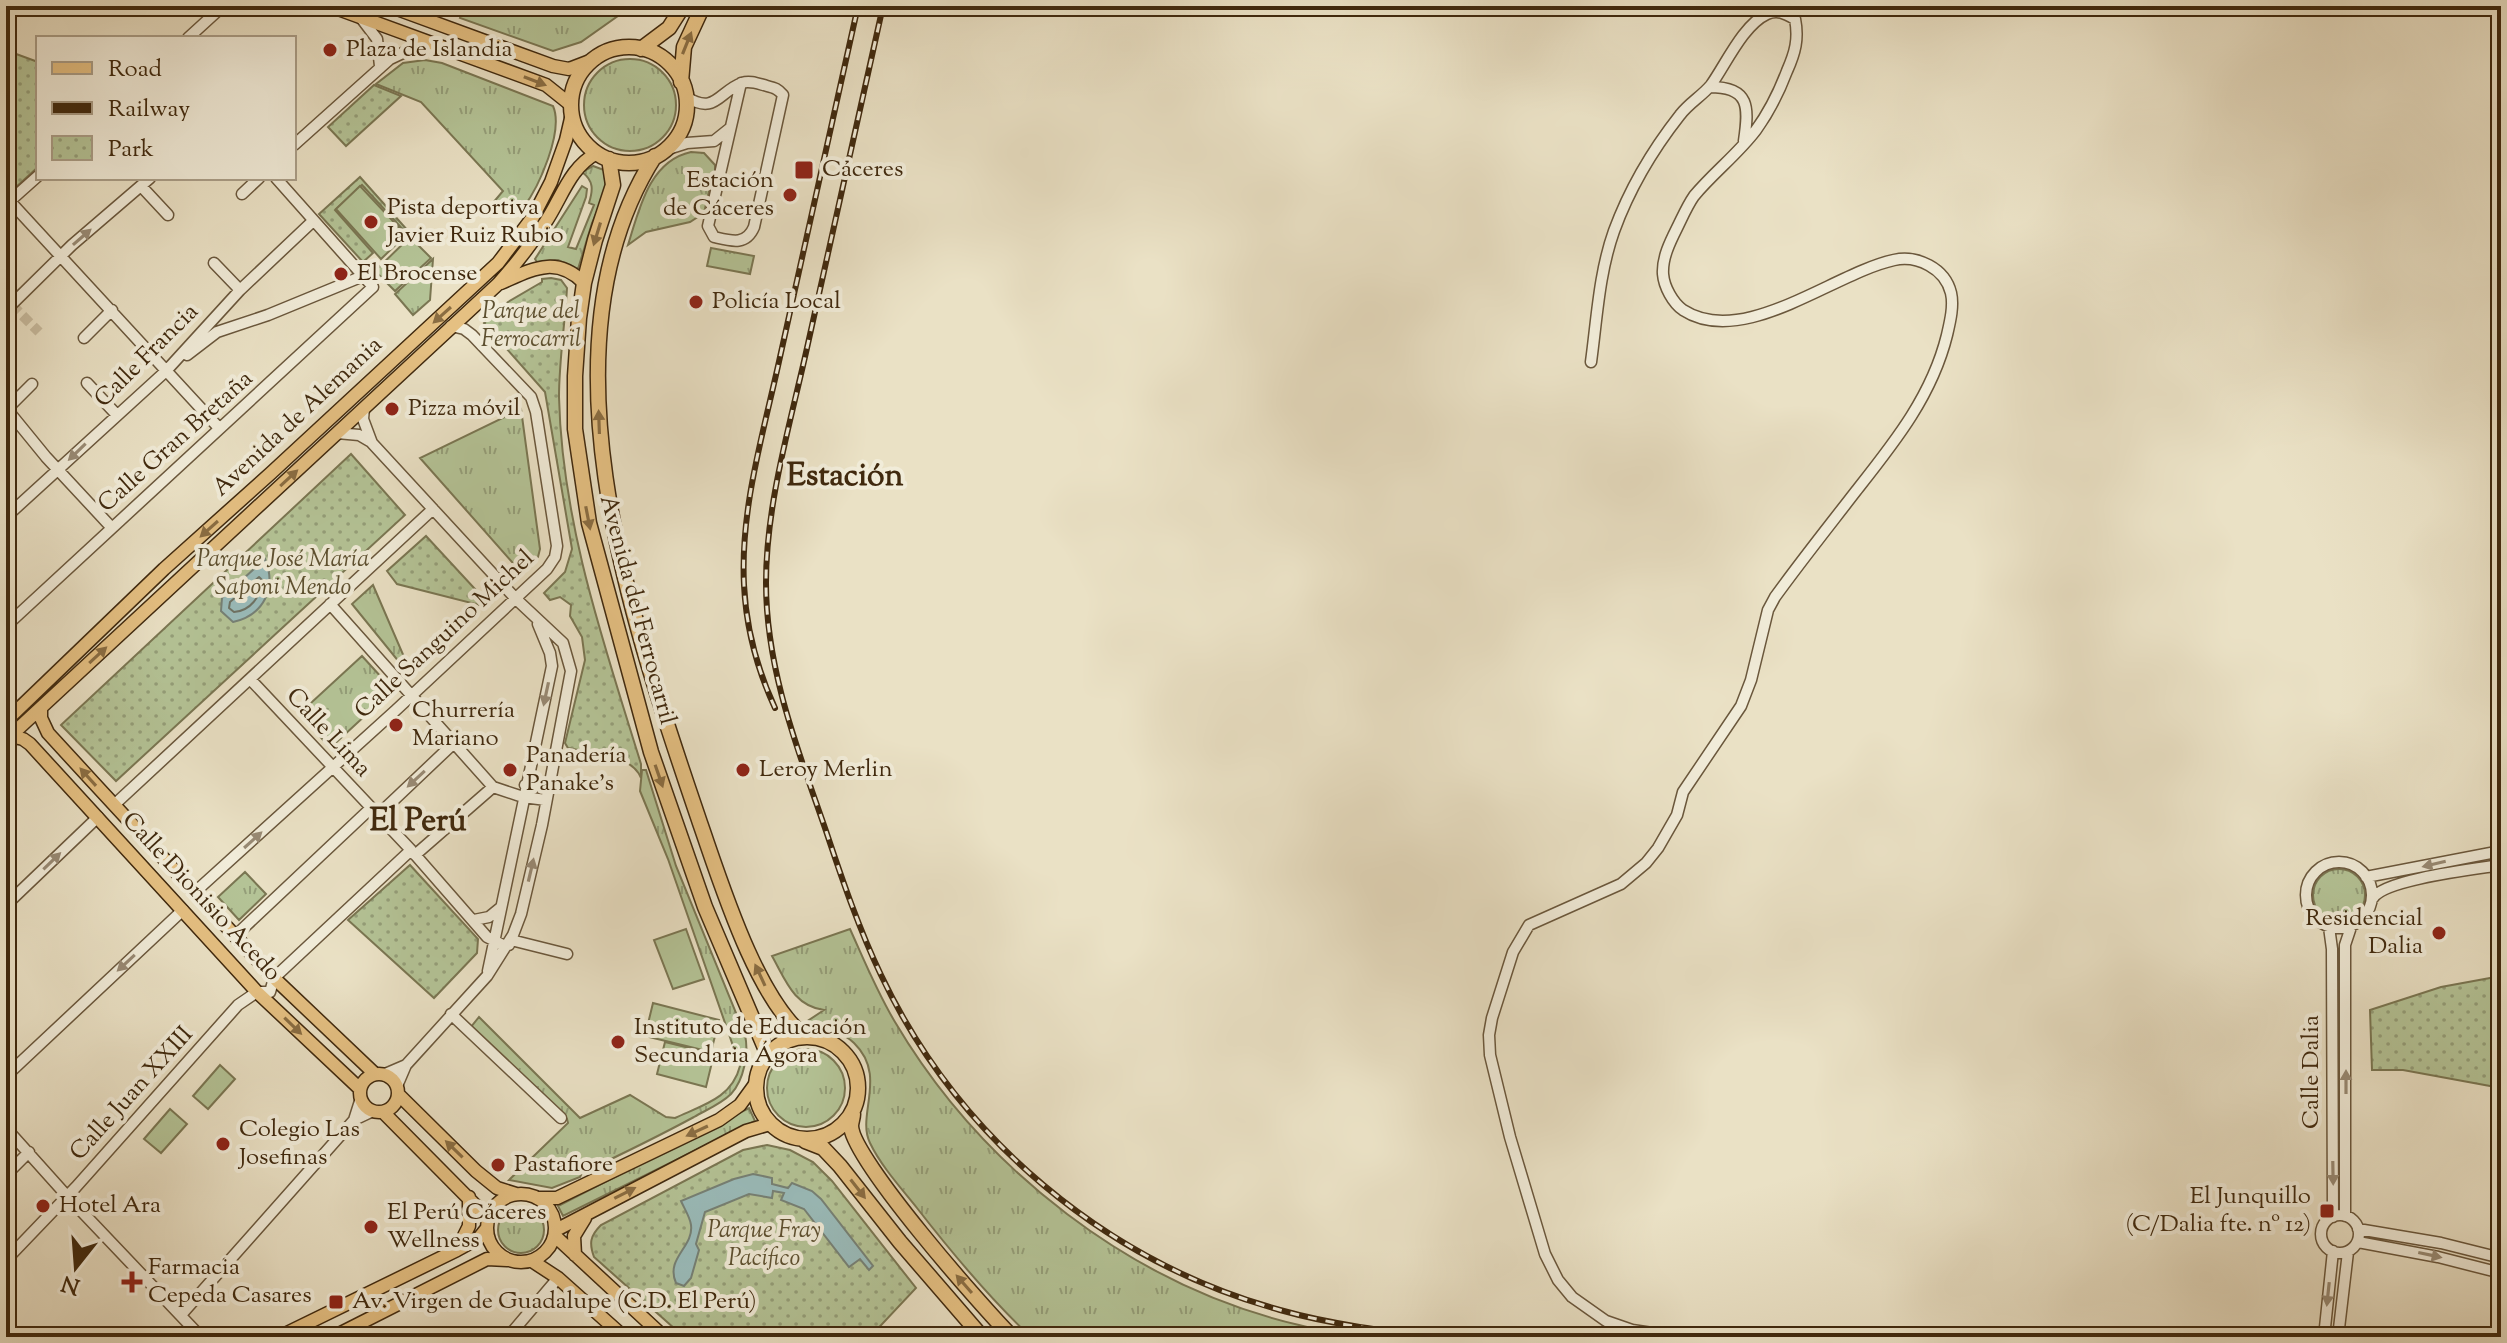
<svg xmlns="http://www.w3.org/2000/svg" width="2507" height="1343" font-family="'Sorts Mill Goudy',serif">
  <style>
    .grass { fill: url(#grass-tufts); stroke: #7a7652; stroke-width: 2 }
    .park { fill: url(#park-dots); stroke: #7a7652; stroke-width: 2 }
    .pitch { fill: #b4c396; stroke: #7a7652; stroke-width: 2 }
    .water { fill: #9abcbb; stroke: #768176; stroke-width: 2 }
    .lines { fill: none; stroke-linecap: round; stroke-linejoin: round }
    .shore { stroke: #6d7264; stroke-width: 2 }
    .minor-tunnel { stroke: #c8bca0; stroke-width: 10; stroke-dasharray: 10 5; stroke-linecap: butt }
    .minor-casing { stroke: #6a573c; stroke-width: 13 }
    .major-casing { stroke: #40290e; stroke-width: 15 }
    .highway-casing { stroke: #40290e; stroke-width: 17 }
    .minor { stroke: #f1ecd9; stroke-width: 10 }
    .major { stroke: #e5c082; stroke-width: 12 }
    .highway { stroke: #e5c082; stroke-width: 14 }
    .rail-casing { stroke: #40290e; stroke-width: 6 }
    .rail { stroke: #f1ecd9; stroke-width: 3; stroke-dasharray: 9; stroke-linecap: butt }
    .oneway { fill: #8a6d42 }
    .oneway2 { fill: #988a74 }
    .poi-dot { fill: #8f2418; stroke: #f1ecd9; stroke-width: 3 }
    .labels { text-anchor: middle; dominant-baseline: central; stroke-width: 8; stroke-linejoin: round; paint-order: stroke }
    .poi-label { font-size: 24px; fill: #40290e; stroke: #f1ecd9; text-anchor: start }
    .park-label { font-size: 24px; font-style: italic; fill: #5d5030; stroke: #f1ecd9 }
    .street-label { font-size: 24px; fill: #40290e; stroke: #f1ecd9 }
    .district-label { font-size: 32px; font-weight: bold; fill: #40290e; stroke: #f1ecd9 }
  </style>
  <defs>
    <pattern id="grass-tufts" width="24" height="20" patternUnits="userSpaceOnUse" patternTransform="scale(2)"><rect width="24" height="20" fill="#b4c396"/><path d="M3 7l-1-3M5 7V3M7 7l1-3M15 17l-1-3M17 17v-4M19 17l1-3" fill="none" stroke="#949e79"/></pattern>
    <pattern id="park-dots" width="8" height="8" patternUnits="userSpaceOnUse" patternTransform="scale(2)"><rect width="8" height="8" fill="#b4c396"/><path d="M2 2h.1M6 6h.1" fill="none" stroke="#949e79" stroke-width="1.8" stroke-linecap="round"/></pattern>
  </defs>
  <rect width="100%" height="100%" fill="#eae1c5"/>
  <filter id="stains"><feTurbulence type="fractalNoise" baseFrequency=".0025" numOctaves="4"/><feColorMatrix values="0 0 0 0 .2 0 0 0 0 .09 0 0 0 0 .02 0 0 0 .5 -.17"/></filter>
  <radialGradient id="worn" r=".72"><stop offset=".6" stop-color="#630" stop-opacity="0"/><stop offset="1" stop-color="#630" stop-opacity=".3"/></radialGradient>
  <!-- grass -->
  <path class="grass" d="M464,6H632L581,42L553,51L460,18Z
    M584 105a46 46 0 1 1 92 0a46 46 0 1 1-92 0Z
    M425,60L442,63L553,106C564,131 539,187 523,208L511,209L492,204L503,191L421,102L376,84L403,63Z
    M691,152L704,153L715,165V176L712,178L704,213L690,222L646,232L628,245C639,210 649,161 691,152Z
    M593,166L604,170L606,191L592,223L578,269L558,260L537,262L535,259L582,186L587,189L586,197L568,247L576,249L594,205L589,203C593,190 594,181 582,172Z
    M711,248L754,256L750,274L707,266Z
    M433,259L430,300L413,315L395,294Z
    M521,409L540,549L538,557L520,571L420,458Z
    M373,585L411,673H408L352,604Z
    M362,656L393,690L330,748L300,713Z
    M642,770H646L676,866L745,1035C749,1053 744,1080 731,1094C721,1104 706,1110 694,1117C657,1137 620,1155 582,1173L580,1177L552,1188L509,1180L568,1123L567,1119L471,1027L479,1017L580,1118L630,1095L666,1117L675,1118C703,1105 732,1098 740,1066L668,859L640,791Z
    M2313 895a26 26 0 1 1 52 0a26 26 0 1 1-52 0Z
    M245,872L266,894L239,920L218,897Z
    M850,929C864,960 877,992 895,1022C982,1169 1132,1286 1299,1325C1319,1330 1340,1333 1359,1337H1031C989,1298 952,1253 917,1208C901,1188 881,1166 870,1143C856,1115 888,1076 854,1043C842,1031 819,1027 803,1024L824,1010C794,1006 786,981 772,956Z
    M767 1088a39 39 0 1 1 78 0a39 39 0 1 1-78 0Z
    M749,1108L755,1121L563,1216L558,1206Z
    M498 1230a23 23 0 1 1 46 0a23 23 0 1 1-46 0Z"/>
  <!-- park -->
  <path class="park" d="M8,51L38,62V167L14,189H9L6,186V60Z
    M374,85L401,96L346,146L328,127Z
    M360,177L409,232L407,234L362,185L335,210L373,253L363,262L319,214Z
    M551,278L561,280L567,288C565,324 559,361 559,397C562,524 604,644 641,764V778C632,754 590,753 568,748L565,743L585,660L582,637L570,616L571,605L560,597L550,600L544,593L565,572L572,549L545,392L484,323L508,302L542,282V279Z
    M351,454L405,515L116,781L61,725Z
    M426,536L487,602L483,606L397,584L387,571Z
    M410,865L478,939L477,953L434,998L348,920Z
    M2501,976V1088L2403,1070H2372L2370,1010L2441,987Z
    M767,1145L790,1150L813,1162L832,1181L916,1288L870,1337H684L594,1257C589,1243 590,1236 601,1225L743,1150Z"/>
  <!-- pitch -->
  <path class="pitch" d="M360,186L406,235L381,259L336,209Z
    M410,237L431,258L395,291L375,271Z
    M686,929L704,979L673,989L654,940Z
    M653,1003L719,1020L711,1052L645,1036Z
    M665,1042L714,1054L706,1087L657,1074Z
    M220,1065L235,1079L208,1109L193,1096Z
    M170,1109L187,1124L161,1153L144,1139Z"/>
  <!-- water -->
  <path class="water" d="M265,559C277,588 264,615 233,622L221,611L222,598Z
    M753,1174L772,1178V1184L788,1188L792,1183L812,1191L821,1199L873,1266L869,1270L860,1259L849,1267L804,1209L781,1200L784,1193L773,1191L772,1198L749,1194L705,1212L696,1244L699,1250L691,1278L684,1286L676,1283C665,1258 694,1247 691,1225C690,1217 684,1208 681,1201L734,1179Z"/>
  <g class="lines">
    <!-- shore -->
    <path class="shore" d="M259,577L262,580C261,597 250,611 234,612L229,608L230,602Z"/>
    <!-- minor-tunnel -->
    <path class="minor-tunnel" d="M12,305L39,332"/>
    <defs>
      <path id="minor" d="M361,18L377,39L380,66
        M188,38L223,6
        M1710,87C1750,87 1749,107 1744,141
        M686,97C716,115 718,92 742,83C750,80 759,84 767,86C775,88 778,89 783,95L754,227C746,246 731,241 714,237L708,226L741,83
        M294,145L390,59L407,51L437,47
        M665,150L687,143L714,141L729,129
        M141,186L168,215
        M242,194L259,178
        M6,197L219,428
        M10,201L38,176
        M214,263L240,290
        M6,310L72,245L150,178
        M84,338L112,310
        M187,355L217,332L268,315L363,276
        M1591,362C1597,318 1599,273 1614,231C1629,190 1654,148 1680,115C1689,103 1702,96 1711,85C1726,64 1743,25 1767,14C1778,9 1786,14 1795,19C1799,39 1795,53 1787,71C1779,92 1769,112 1756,130C1738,154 1713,173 1694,196C1687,206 1682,218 1677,228C1670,242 1662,258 1663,274C1664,287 1673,303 1683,310C1743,349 1834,273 1894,260C1917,255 1945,268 1951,293C1954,306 1950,322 1947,335C1932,396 1894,443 1856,491C1829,526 1801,561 1775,597L1768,610L1751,680L1741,706L1683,792L1677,815L1658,848L1646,863L1621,884L1529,925L1513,952L1492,1018L1489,1035L1490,1055L1510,1137L1545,1254L1558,1280L1572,1297L1606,1321L1632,1330L1679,1337
        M87,383L116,414
        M6,408L46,457L112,528
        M364,408L363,419L372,443L516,599L563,643L571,671L542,825L521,914L513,935L487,976L406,1065
        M6,410L32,384
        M337,433L359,435L371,442
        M6,517L166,371L240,290L313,221
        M330,604L493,787L523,797L546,800
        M6,626L373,287L276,178
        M250,679L411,850L487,937L503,945H509
        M525,785L542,786L548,789
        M114,805L433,509
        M378,815L455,742
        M415,855L493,787
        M2306 895a33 33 0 1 1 66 0a33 33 0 1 1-66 0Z
        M2366,877L2501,851
        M195,892L396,710L547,569L555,557L557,546L536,412L531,397L472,335L464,329L451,326
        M2373,898C2385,879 2476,869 2501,865
        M6,905L98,817
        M474,920L489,917L500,908
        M2329,927L2332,949L2333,1217
        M235,936L371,808
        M511,940L567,954
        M488,971L552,666L550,653L538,624
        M451,1014L561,1118
        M385,1074L406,1065L397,1086
        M6,1076L183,910
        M354,1120L361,1098
        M6,1128L67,1196L201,1337
        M6,1175L29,1152
        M2321 1234a19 19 0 1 1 38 0a19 19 0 1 1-38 0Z
        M2345,1216V945L2351,927
        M2358,1229L2441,1243L2501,1258
        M2358,1242L2438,1257L2501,1273
        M6,1260L76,1187L238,1005L257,992H270L274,978L411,850
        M181,1315L354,1120L373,1111
        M508,1337L558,1278
        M2324,1337L2333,1251
        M2338,1337L2348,1252"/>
      <path id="major" d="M330,6L546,85L571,105
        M389,6L553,66L569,69L595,59
        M501,283C533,269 556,255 584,283
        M41,708V718L48,733L93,782L274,978L375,1074
        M6,721L164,569L271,473L498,263L533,217L551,182L566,140L572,114
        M10,736L23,739L30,744L257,992L360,1089
        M6,740L498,284C515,265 531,245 545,223C562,198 569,168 597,153
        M360 1093a19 19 0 1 1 38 0a19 19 0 1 1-38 0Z
        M398,1094L476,1171L497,1188L516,1194
        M383,1112L488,1218
        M487 1228a34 34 0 1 1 68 0a34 34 0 1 1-68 0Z
        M538,1198H557L719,1120L740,1105L756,1083
        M556,1230L746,1131L770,1124
        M555,1236L664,1337
        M457,1250L469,1226V1197
        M575,1255L574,1236L585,1218
        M532,1261L558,1278L624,1337
        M279,1337L457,1250L479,1238L487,1228
        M333,1337L487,1259L507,1260"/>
      <path id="highway" d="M571 105a58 58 0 1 1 116 0a58 58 0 1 1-116 0Z
        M641,49L669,28L683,6
        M681,82L684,47L703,6
        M655,156C533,346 634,628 700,823C721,883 756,998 805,1037
        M609,159L613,185L595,240L584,283L579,318L575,376V429L589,523L651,752L705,907L768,1055
        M756 1088a51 51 0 1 1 102 0a51 51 0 1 1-102 0Z
        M853,1114C853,1118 851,1122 851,1126C852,1159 983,1308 1012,1337
        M805,1141L823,1148L840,1166L900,1242L982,1337"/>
    </defs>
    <!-- minor casing -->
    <use href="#minor" class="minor-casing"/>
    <!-- major casing -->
    <use href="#major" class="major-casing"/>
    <!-- highway casing -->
    <use href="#highway" class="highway-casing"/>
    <!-- minor -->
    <use href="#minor" class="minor"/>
    <!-- major -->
    <use href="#major" class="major"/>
    <!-- highway -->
    <use href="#highway" class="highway"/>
    <defs>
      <path id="rail" d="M883,6C858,120 832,234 807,348C790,425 766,504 766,583C766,670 798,750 826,831C842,879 859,929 881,975C958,1138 1106,1262 1280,1310C1333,1325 1386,1331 1440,1337
        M775,708C757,669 746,627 744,585C740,508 764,431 780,357C806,240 832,123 858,6"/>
    </defs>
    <!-- rail casing -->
    <use href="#rail" class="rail-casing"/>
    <!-- rail -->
    <use href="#rail" class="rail"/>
  </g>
  <!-- one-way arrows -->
  <defs><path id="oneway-solid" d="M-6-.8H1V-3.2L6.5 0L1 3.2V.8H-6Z" transform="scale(2)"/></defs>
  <g class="oneway">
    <use href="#oneway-solid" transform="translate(687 43) rotate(-68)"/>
    <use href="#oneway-solid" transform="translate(535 81) rotate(21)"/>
    <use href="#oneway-solid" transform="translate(597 234) rotate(107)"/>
    <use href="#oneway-solid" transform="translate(442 315) rotate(138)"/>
    <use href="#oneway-solid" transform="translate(599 422) rotate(-92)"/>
    <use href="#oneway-solid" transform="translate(289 478) rotate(-43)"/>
    <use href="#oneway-solid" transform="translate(588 518) rotate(79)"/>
    <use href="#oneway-solid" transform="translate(209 529) rotate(138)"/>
    <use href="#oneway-solid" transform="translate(98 655) rotate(-43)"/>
    <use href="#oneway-solid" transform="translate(659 776) rotate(71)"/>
    <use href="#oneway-solid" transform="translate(88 777) rotate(-132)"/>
    <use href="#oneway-solid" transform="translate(760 975) rotate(-115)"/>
    <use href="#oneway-solid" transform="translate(293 1026) rotate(44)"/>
    <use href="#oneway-solid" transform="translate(697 1131) rotate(155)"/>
    <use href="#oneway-solid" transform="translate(454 1149) rotate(-136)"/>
    <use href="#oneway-solid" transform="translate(858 1189) rotate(52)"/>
    <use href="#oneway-solid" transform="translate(625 1193) rotate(-27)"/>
    <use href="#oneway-solid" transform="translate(964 1284) rotate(-131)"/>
  </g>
  <g class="oneway2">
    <use href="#oneway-solid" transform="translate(82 237) rotate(-41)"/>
    <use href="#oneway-solid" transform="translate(77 452) rotate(136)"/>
    <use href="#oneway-solid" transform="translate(546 694) rotate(102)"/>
    <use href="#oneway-solid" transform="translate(416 779) rotate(137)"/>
    <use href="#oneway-solid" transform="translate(253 840) rotate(-42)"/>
    <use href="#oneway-solid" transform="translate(52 861) rotate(-44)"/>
    <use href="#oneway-solid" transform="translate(2434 864) rotate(167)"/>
    <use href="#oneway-solid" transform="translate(531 870) rotate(-77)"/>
    <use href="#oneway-solid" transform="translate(126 963) rotate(137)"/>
    <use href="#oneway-solid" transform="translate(2346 1082) rotate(-90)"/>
    <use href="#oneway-solid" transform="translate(2333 1173) rotate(89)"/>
    <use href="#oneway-solid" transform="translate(2430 1255) rotate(12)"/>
    <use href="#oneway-solid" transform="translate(2328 1294) rotate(96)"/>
  </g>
  <!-- markers -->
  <g class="poi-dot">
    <circle cx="330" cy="50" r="8"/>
    <rect x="794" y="160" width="20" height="20" rx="4"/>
    <circle cx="790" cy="195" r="8"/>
    <circle cx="371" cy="222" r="8"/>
    <circle cx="341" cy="274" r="8"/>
    <circle cx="696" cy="302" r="8"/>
    <circle cx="392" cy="409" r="8"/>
    <circle cx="396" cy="725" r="8"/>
    <circle cx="510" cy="770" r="8"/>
    <circle cx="743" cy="770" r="8"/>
    <circle cx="2439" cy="933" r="8"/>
    <circle cx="618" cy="1042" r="8"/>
    <circle cx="223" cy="1144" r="8"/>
    <circle cx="498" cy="1165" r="8"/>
    <circle cx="43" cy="1206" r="8"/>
    <rect x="2319" y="1203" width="16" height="16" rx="4"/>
    <circle cx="371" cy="1227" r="8"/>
    <path d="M128 1270h8v8h8v8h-8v8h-8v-8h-8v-8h8z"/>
    <rect x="328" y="1294" width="16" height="16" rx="4"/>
  </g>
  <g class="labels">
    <!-- poi labels -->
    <g class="poi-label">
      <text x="346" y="50">Plaza de Islandia</text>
      <text x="822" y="170">Cáceres</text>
      <text x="774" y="181" text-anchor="end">Estación<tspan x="774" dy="28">de Cáceres</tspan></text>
      <text x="387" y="208">Pista deportiva<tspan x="387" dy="28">Javier Ruiz Rubio</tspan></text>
      <text x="357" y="274">El Brocense</text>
      <text x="712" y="302">Policía Local</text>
      <text x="408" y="409">Pizza móvil</text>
      <text x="412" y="711">Churrería<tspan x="412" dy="28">Mariano</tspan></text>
      <text x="526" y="756">Panadería<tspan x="526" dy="28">Panake's</tspan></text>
      <text x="759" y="770">Leroy Merlin</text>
      <text x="2423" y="919" text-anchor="end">Residencial<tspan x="2423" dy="28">Dalia</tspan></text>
      <text x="634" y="1028">Instituto de Educación<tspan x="634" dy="28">Secundaria Ágora</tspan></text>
      <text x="239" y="1130">Colegio Las<tspan x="239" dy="28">Josefinas</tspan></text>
      <text x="514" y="1165">Pastafiore</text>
      <text x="2311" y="1197" text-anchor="end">El Junquillo<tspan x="2311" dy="28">(C/Dalia fte. nº 12)</tspan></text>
      <text x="59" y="1206">Hotel Ara</text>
      <text x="387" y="1213">El Perú Cáceres<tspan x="387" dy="28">Wellness</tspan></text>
      <text x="148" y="1268">Farmacia<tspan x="148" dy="28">Cepeda Casares</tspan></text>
      <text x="352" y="1302">Av. Virgen de Guadalupe (C.D. El Perú)</text>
    </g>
    <!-- park labels -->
    <g class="park-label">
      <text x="531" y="312">Parque del<tspan x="531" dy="28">Ferrocarril</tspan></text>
      <text x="283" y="560">Parque José María<tspan x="283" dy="28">Saponi Mendo</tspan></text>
      <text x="764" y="1231">Parque Fray<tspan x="764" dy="28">Pacífico</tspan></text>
    </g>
    <!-- street labels -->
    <g class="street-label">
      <text transform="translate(147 356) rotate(-45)">Calle Francia</text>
      <text transform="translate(298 417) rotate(-43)">Avenida de Alemania</text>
      <text transform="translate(176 442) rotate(-42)">Calle Gran Bretaña</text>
      <text transform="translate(637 610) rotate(75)">Avenida del Ferrocarril</text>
      <text transform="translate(445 635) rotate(-43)">Calle Sanguino Michel</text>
      <text transform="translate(328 733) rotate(47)">Calle Lima</text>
      <text transform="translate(201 897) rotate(47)">Calle Dionisio Acedo</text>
      <text transform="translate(2312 1072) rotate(-90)">Calle Dalia</text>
      <text transform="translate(132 1094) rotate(-48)">Calle Juan XXIII</text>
    </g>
    <!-- district labels -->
    <g class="district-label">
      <text x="845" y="477">Estación</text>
      <text x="418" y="822">El Perú</text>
    </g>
  </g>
  <!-- margin -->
  <rect width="2507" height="1343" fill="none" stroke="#eae1c5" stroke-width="32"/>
  <rect x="8" y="8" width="2491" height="1327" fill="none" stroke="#40290e" stroke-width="4"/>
  <rect x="16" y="16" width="2475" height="1311" fill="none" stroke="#40290e" stroke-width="2"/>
  <!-- legend -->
  <rect x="36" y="36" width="260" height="144" fill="#f1ecd9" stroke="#aa9e88" stroke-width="2"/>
  <rect x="52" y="62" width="40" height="12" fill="#e5c082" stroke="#aa9e88" stroke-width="2"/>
  <text x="108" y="76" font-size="24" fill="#40290e">Road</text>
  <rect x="52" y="102" width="40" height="12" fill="#40290e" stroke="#aa9e88" stroke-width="2"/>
  <text x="108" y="116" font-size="24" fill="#40290e">Railway</text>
  <rect x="52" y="136" width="40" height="24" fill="url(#park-dots)" stroke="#aa9e88" stroke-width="2"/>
  <text x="108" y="156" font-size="24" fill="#40290e">Park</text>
  <!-- north arrow -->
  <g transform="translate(76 1267) rotate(197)" stroke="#f1ecd9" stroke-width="6" paint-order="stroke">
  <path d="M0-6L14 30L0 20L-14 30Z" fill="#40290e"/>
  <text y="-12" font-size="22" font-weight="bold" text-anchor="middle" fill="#40290e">N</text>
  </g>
  <rect width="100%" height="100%" filter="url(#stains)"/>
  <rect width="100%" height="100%" fill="url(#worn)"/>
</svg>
